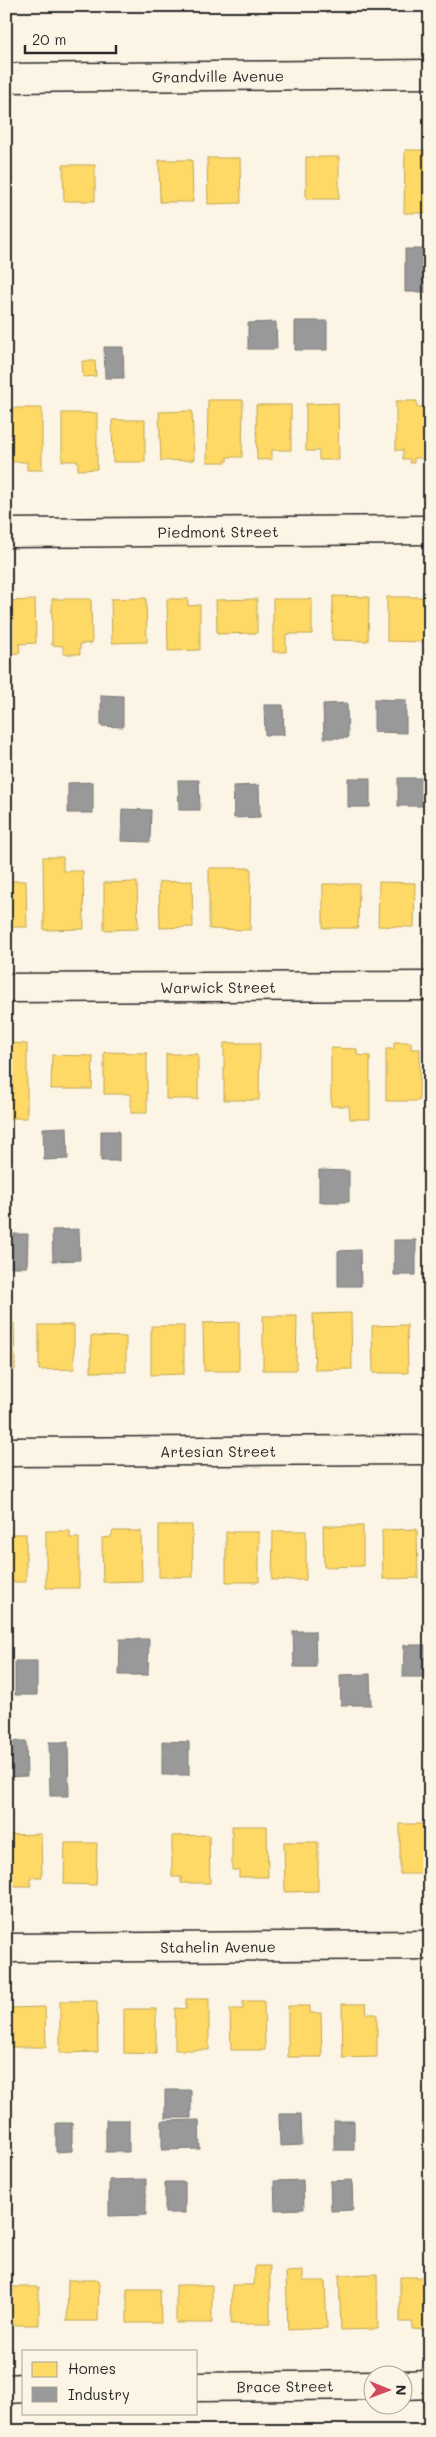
<svg xmlns="http://www.w3.org/2000/svg" width="436" height="2437" font-family="Mali,sans-serif">
  <style>
    .homes { fill: #ffd966; stroke: #bfa554 }
    .industry { fill: #999; stroke: #787878 }
    .lines { fill: none; stroke-linecap: round; stroke-linejoin: round }
    .minor-casing { stroke: #2b2b2b; stroke-width: 31 }
    .minor { stroke: #fcf5e5; stroke-width: 28 }
    .labels { text-anchor: middle; dominant-baseline: central; stroke-width: 5; stroke-linejoin: round; paint-order: stroke }
    .street-label { font-size: 15px; fill: #2b2b2b; stroke: #fcf5e5 }
  </style>
  <rect width="100%" height="100%" fill="#fcf5e5"/>
  <filter id="ink" filterUnits="userSpaceOnUse"><feTurbulence type="fractalNoise" baseFrequency=".02" numOctaves="2"/><feDisplacementMap in="SourceGraphic" scale="10" xChannelSelector="R" yChannelSelector="G"/><feConvolveMatrix kernelMatrix="1 2 1 2 8 2 1 2 1" color-interpolation-filters="sRGB"/></filter>
  <g filter="url(#ink)">
    <!-- homes -->
    <path class="homes" d="M304,6H338V9H304Z
      M405,150H430V213H404Z
      M306,157H339V199H306Z
      M207,158H240L241,203L208,204Z
      M159,160H192L193,202H160Z
      M63,165H95V201H64Z
      M82,361H95L96,376L83,377Z
      M208,400H243L242,457H227V462H207Z
      M396,401H417V407H430V450H427V458H414V463H410V459H403V450H396Z
      M338,403L339,460H319V451H306V404Z
      M256,405H291V450H272V459L257,460Z
      M7,408H42V470H27V462H7Z
      M192,411L194,460L161,461L159,412Z
      M62,413H97V469L78,470V461H62Z
      M112,420H145V462H113Z
      M333,596L369,597L368,641L332,640Z
      M387,597H423V642L387,641Z
      M146,598L147,642L112,643L111,599Z
      M52,599H91L92,643L80,644V654H63V646L52,645Z
      M167,599H188V606L200,605V650L168,651Z
      M257,599V633L217,634L216,600Z
      M273,599H312V634H286V652H273Z
      M35,600L36,643L19,644L20,653L6,654V601Z
      M43,857H63V871H83L84,929L44,930Z
      M209,868H251L250,930L209,929Z
      M6,881H26L27,927H6Z
      M192,881L193,927L160,928L159,882Z
      M137,882L138,929L104,930V883Z
      M379,882L415,883L414,927L378,926Z
      M323,884H359L358,928H323Z
      M394,1042H411V1049H420L419,1101H386V1049H394Z
      M6,1043L27,1044V1118H6Z
      M224,1043H260L259,1100H224Z
      M331,1048L357,1049V1055L370,1056V1119H350L349,1106H331Z
      M104,1052L147,1053V1113H131V1094H104Z
      M166,1054H198V1099H166Z
      M52,1055L93,1056L92,1089H51Z
      M351,1313L352,1369L315,1370L313,1314Z
      M263,1316H297L296,1370H263Z
      M239,1322V1371H204L203,1323Z
      M426,1322H430V1366H425Z
      M6,1323H14L15,1370H6Z
      M39,1325H74V1369L39,1370Z
      M407,1325L408,1373H373L372,1326Z
      M151,1326H184V1374L151,1375Z
      M91,1336L126,1337V1372H91Z
      M159,1525H192L193,1577H159Z
      M323,1526H363V1566L324,1567Z
      M417,1529L418,1578L383,1579L382,1530Z
      M46,1531H70V1538H79V1588H46Z
      M113,1531H141L142,1581L103,1582L102,1538L111,1537Z
      M273,1531H306V1580H272Z
      M226,1532H259V1582H226Z
      M6,1534H26V1582H6Z
      M400,1824H430V1874H400Z
      M232,1826H267L268,1877H239V1870H232Z
      M41,1834L42,1877H31V1886H8L6,1835Z
      M209,1835L210,1883H181V1877H172V1836Z
      M284,1842H318V1891L285,1892Z
      M65,1843H97L96,1885L64,1884Z
      M186,1999H209V2050H175V2008L186,2009Z
      M60,2001H97L98,2052L60,2053Z
      M243,2001H264L265,2050H231L230,2009H243Z
      M342,2004H366L367,2014H377V2057L343,2058Z
      M288,2006H310V2013H321L322,2057H288Z
      M45,2007L46,2047H11L10,2008Z
      M124,2009H156V2054L124,2053Z
      M255,2266H270V2324H231L232,2285H254Z
      M303,2271V2281H325L327,2328L288,2330L286,2272Z
      M377,2274L378,2329L341,2330L339,2275Z
      M400,2277H430V2330L412,2329V2322H400Z
      M68,2280H99L98,2321H67Z
      M176,2285H212V2323H176Z
      M6,2287H39V2325H6Z
      M127,2289H160L161,2323H127Z"/>
    <!-- industry -->
    <path class="industry" d="M405,249H430V292H405Z
      M295,321H327V350H295Z
      M276,322L277,349H248V323Z
      M104,347H123L124,378H105Z
      M101,695L123,696V727L101,726Z
      M374,699L406,700V733L374,732Z
      M347,703L348,738H324L323,704Z
      M264,705H283L284,735H265Z
      M348,778H370V807H348Z
      M398,778H427L426,806H398Z
      M178,780H199L200,810H179Z
      M93,782V813H68V783Z
      M259,785L260,817L234,818L233,786Z
      M122,809L151,810L150,842L121,841Z
      M67,1127L68,1159L44,1160L43,1128Z
      M101,1131H119V1161H101Z
      M319,1170L349,1171V1202H319Z
      M79,1229L80,1260L53,1261L52,1230Z
      M6,1234H28L27,1267H6Z
      M394,1240H416V1275H394Z
      M360,1250L361,1286H338V1251Z
      M293,1631H315L316,1667H294Z
      M120,1639H149L148,1675H119Z
      M404,1645H426V1677H403Z
      M15,1661H37V1695H15Z
      M370,1674L371,1705H341L340,1675Z
      M6,1741H26L27,1776L6,1777Z
      M162,1741L189,1742V1775H162Z
      M49,1742H68L69,1796H50Z
      M165,2090H191V2118H165Z
      M279,2114H301L302,2145L280,2146Z
      M106,2120H129V2152H106Z
      M199,2120L200,2149L162,2150V2121Z
      M334,2121H354V2150H334Z
      M56,2123H72V2151L56,2152Z
      M146,2179V2215L109,2216V2180Z
      M303,2180L304,2209L275,2210L274,2181Z
      M352,2180L353,2210L331,2211L330,2181Z
      M165,2182H185V2213H165Z"/>
    <g class="lines">
      <defs>
        <g id="minor">
          <path id="s1" d="M6,78L430,74"/>
          <path id="s2" d="M6,533L430,530"/>
          <path id="s3" d="M6,988L430,986"/>
          <path id="s4" d="M6,1452L430,1450"/>
          <path id="s5" d="M6,1948L430,1945"/>
          <path d="M404,2385L430,2384"/>
          <path id="s6" d="M196,2387L374,2385"/>
          <path d="M6,2389L24,2388"/>
        </g>
      </defs>
      <!-- minor casing -->
      <use href="#minor" class="minor-casing"/>
      <!-- minor -->
      <use href="#minor" class="minor"/>
    </g>
  </g>
  <g class="labels">
    <!-- street labels -->
    <g class="street-label">
      <text stroke="none"><textPath href="#s1" startOffset="212">Grandville Avenue</textPath></text>
      <text stroke="none"><textPath href="#s2" startOffset="212">Piedmont Street</textPath></text>
      <text stroke="none"><textPath href="#s3" startOffset="212">Warwick Street</textPath></text>
      <text stroke="none"><textPath href="#s4" startOffset="212">Artesian Street</textPath></text>
      <text stroke="none"><textPath href="#s5" startOffset="212">Stahelin Avenue</textPath></text>
      <text stroke="none"><textPath href="#s6" startOffset="89">Brace Street</textPath></text>
    </g>
  </g>
  <!-- margin -->
  <rect width="436" height="2437" fill="none" stroke="#fcf5e5" stroke-width="25"/>
  <rect x="12" y="12" width="411" height="2412" fill="none" stroke="#2b2b2b" stroke-width="2" filter="url(#ink)"/>
  <!-- legend -->
  <rect x="22" y="2350" width="175" height="65" fill="#fcf5e5" stroke="#a8a49b"/>
  <rect x="32" y="2362" width="25" height="15" fill="#ffd966" stroke="#a8a49b"/>
  <text x="68" y="2374" font-size="15" fill="#2b2b2b">Homes</text>
  <rect x="32" y="2387" width="25" height="15" fill="#999999" stroke="#a8a49b"/>
  <text x="68" y="2400" font-size="15" fill="#2b2b2b">Industry</text>
  <!-- north arrow -->
  <g transform="translate(388 2390) rotate(91)"><circle r="24" fill="#fcf5e5" stroke="#a8a49b"/>
  <path d="M0-4L9 19L0 12L-9 19Z" fill="#d1495b"/>
  <text y="-8" font-size="14" font-weight="bold" text-anchor="middle" fill="#2b2b2b">N</text>
  </g>
  <!-- scale -->
  <path d="M25 45v8h91v-8" fill="none" stroke="#2b2b2b" stroke-width="2.5"/>
  <text x="32" y="45" font-size="15" fill="#2b2b2b" stroke="#fcf5e5" stroke-width="4" paint-order="stroke">20 m</text>
</svg>
